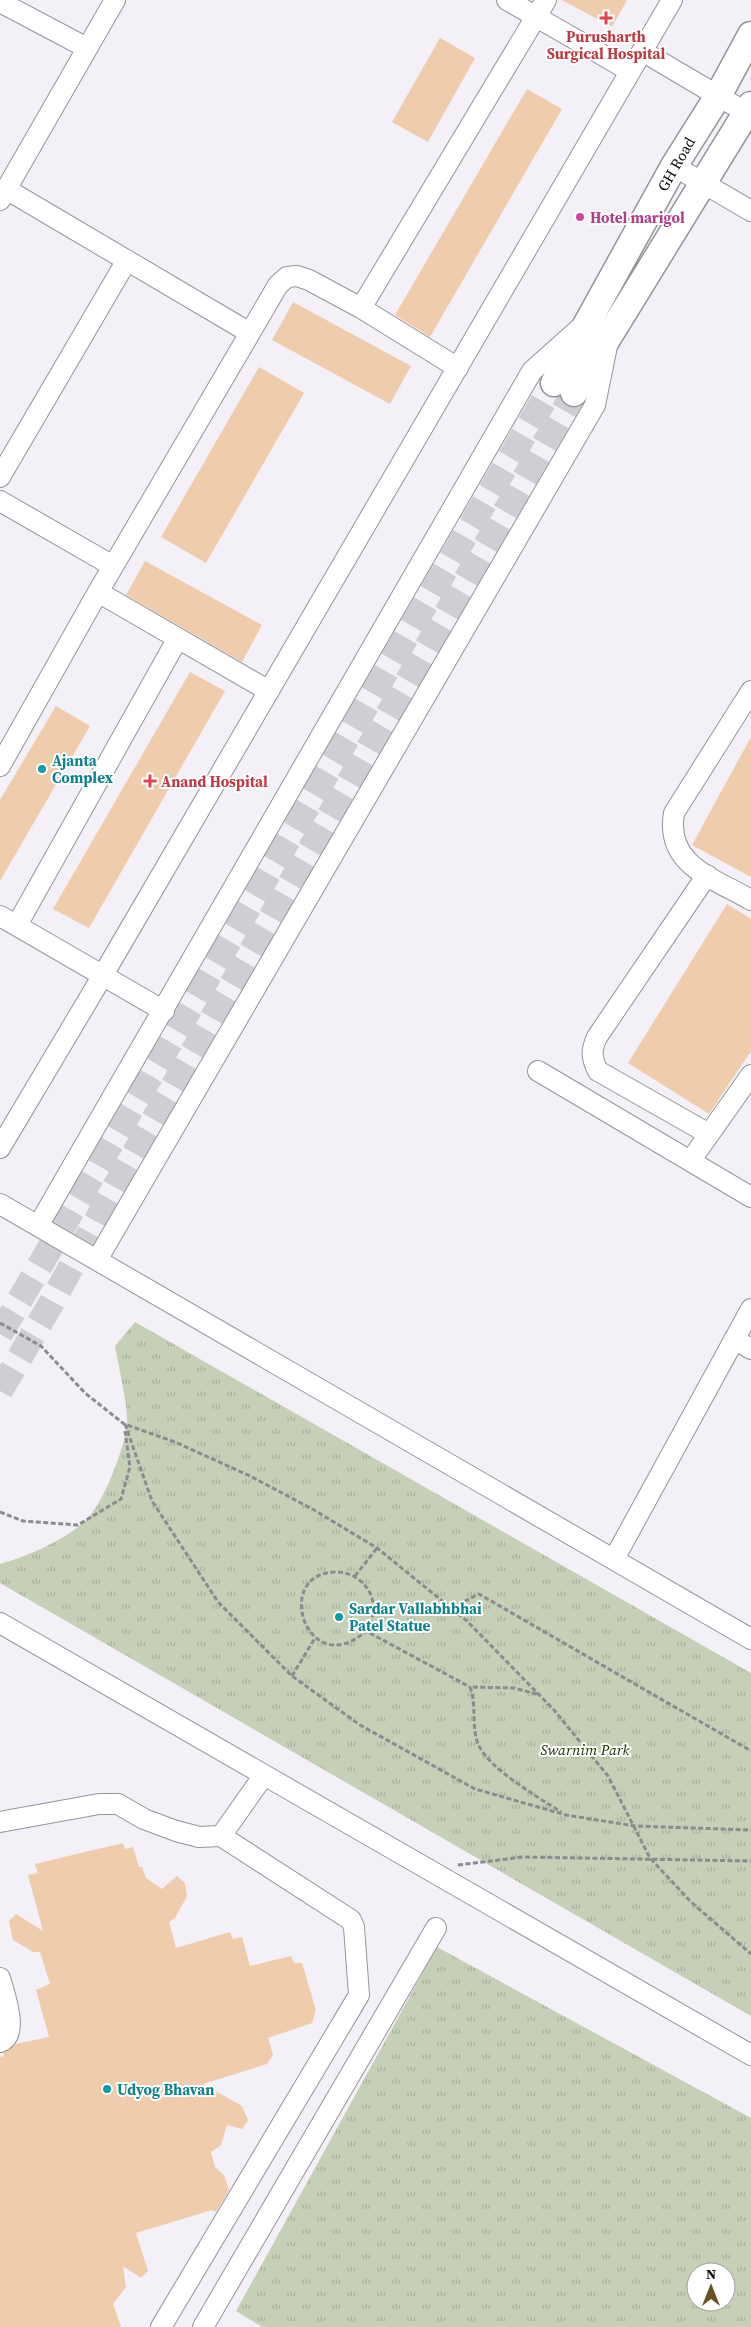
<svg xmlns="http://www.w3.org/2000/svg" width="751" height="2327" font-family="'Source Serif 4',serif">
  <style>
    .grass { fill: url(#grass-tufts); fill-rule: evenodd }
    .building { fill: #efccac }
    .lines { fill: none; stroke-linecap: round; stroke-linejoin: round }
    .major-tunnel { stroke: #d0ced5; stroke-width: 26; stroke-dasharray: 26 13; stroke-linecap: butt }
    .minor-casing { stroke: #96939a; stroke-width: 22 }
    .major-casing { stroke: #96939a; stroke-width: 29 }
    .path { stroke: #8d8b90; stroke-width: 3; stroke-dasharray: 5 2.5; stroke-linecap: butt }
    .minor { stroke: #fff; stroke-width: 20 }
    .major { stroke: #fff; stroke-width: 26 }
    .health-dot { fill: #e0444e; stroke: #fff; stroke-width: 2 }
    .hotel-dot { fill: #d1479c; stroke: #fff; stroke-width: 2 }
    .culture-dot { fill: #0f9aa8; stroke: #fff; stroke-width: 2 }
    .labels { text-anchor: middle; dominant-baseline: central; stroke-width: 4; stroke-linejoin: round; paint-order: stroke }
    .health-label { font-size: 15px; font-weight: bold; fill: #be3a42; stroke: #fff }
    .street-label { font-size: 15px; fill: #0c0b0d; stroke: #fff }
    .hotel-label { font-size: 15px; font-weight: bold; fill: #b23c85; stroke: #fff; text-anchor: start }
    .culture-label { font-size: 15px; font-weight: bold; fill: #0d838f; stroke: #fff; text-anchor: start }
    .park-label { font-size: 15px; font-style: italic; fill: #223001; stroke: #fff }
  </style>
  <defs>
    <pattern id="grass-tufts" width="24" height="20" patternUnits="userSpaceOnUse" patternTransform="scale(1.25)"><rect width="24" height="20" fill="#c5d0b6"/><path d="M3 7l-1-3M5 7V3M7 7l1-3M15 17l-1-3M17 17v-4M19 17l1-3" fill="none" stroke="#a8b19b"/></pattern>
  </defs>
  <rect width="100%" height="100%" fill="#f3f0f8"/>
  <!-- grass -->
  <path class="grass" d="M135,1322L751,1673V2016L0,1583V1564C28,1556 66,1540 87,1519C104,1502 124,1449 127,1425C129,1410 118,1364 115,1346Z
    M437,1947L751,2118V2327H262L236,2311ZM696,2272H726V2302H696Z"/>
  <!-- building -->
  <path class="building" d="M562,0H627L612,27Z
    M440,38L475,58L428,142L392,122Z
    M527,89L562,109L430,337L395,315Z
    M293,302L411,366L390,404L272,340Z
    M259,367L304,393L206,563L161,537Z
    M145,561L262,625L242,662L126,595Z
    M190,672L225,691L89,928L53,909Z
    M56,706L90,726L0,881V800Z
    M751,737V877L692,845Z
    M727,904L751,919V1051L709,1114L628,1063Z
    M123,1843L125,1849L133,1847L139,1867H142L146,1878L162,1889L177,1876L185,1883L187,1896L175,1918L169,1922L176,1948L230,1932L233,1939L242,1937L250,1966L291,1956L294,1963H302L316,2010L312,2023L268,2038L273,2055L267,2064L203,2084L242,2106L248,2120L242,2129L227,2125L221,2145L211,2152L215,2167L224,2175L229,2190L216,2212L212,2210L136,2233L148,2271L141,2278L123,2266L126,2287L113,2304L121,2327H0V2057L4,2056L3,2053L16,2044L49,2037L36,1990L50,1984L40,1952H33L13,1940L9,1921L16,1914L43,1931L28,1875L38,1873L35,1864Z"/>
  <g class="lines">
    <!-- major-tunnel -->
    <path class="major-tunnel" d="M0,1334L554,383
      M0,1391L52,1302L115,1187L574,393"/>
    <defs>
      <path id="minor" d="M507,0L630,71
        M0,2L87,48
        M642,51L747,113
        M674,166L751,211
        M6,189L250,333
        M0,200L115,0
        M361,308L546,0
        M0,477L127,260
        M0,501L113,566
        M98,592L269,691
        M751,691L674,813C665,865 713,878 751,900
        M0,766L98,592L250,333L278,285L287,277L297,276L309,280L361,308L458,368
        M707,875L597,1037C591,1050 591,1058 598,1071L709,1134
        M0,916L164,1011
        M17,925L178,638
        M538,1071L751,1197
        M0,1148L103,975L672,0
        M691,1160L751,1075
        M0,1204L751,1639
        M38,1226L532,371L579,329
        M97,1260L595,405L607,346
        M734,1339L751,1349
        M614,1559L751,1309
        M0,1623L751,2055
        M0,1822L99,1804H118L144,1819L176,1831L199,1837L221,1836L264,1775
        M0,1978C4,1993 20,2035 0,2042
        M161,2327L359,1995L354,1927L351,1920L221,1836
        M203,2327L436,1928"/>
      <path id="major" d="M554,383L674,166L718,96L751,35
        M574,393L751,105"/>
    </defs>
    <!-- minor casing -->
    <use href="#minor" class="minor-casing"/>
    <!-- major casing -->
    <use href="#major" class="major-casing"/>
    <!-- path -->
    <path class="path" d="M0,1323L41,1346L85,1393L124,1424L175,1442L250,1476L314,1510L377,1548L467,1621L554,1710L608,1776L650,1858L691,1902L751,1954
      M125,1424L152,1501L218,1602L292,1676L360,1725L475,1789L566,1815L635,1826L751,1830
      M0,1512L23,1521L78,1525L121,1499L130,1467L125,1431
      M355,1576L377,1548
      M451,1608L479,1594L751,1751
      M366,1631C368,1626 372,1620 373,1614C377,1591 357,1571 335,1572C271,1574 308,1683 366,1631L470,1687
      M292,1676L315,1638
      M537,1694L514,1688L470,1687C477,1706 471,1725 478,1744C489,1769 538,1797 561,1812
      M458,1865L523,1857L751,1861"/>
    <!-- minor -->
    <use href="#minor" class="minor"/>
    <!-- major -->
    <use href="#major" class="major"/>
  </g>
  <!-- markers -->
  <g class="health-dot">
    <path d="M603.5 10.5h5v5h5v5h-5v5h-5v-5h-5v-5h5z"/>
    <path d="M147.5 773.5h5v5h5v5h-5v5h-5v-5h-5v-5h5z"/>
  </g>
  <circle class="hotel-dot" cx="580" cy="217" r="5"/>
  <g class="culture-dot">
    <circle cx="42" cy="769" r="5"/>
    <circle cx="339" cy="1617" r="5"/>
    <circle cx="107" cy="2089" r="5"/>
  </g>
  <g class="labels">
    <!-- health labels -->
    <g class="health-label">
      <text x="606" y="36">Purusharth<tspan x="606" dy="17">Surgical Hospital</tspan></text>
      <text x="161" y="781" text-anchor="start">Anand Hospital</text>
    </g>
    <!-- street labels -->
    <g class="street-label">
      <text transform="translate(676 164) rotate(-60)">GH Road</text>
    </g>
    <!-- hotel labels -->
    <g class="hotel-label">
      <text x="590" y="217">Hotel marigol</text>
    </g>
    <!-- culture labels -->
    <g class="culture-label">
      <text x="52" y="760">Ajanta<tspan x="52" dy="17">Complex</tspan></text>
      <text x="349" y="1608">Sardar Vallabhbhai<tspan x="349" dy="17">Patel Statue</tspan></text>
      <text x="117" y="2089">Udyog Bhavan</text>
    </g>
    <!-- park labels -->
    <g class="park-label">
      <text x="585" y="1749">Swarnim Park</text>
    </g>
  </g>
  <!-- north arrow -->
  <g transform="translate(711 2287)"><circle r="24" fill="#ffffff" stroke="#9e9d9e"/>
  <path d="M0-4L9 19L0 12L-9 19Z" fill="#695222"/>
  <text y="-8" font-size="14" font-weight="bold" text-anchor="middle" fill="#0c0b0d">N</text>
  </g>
</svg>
